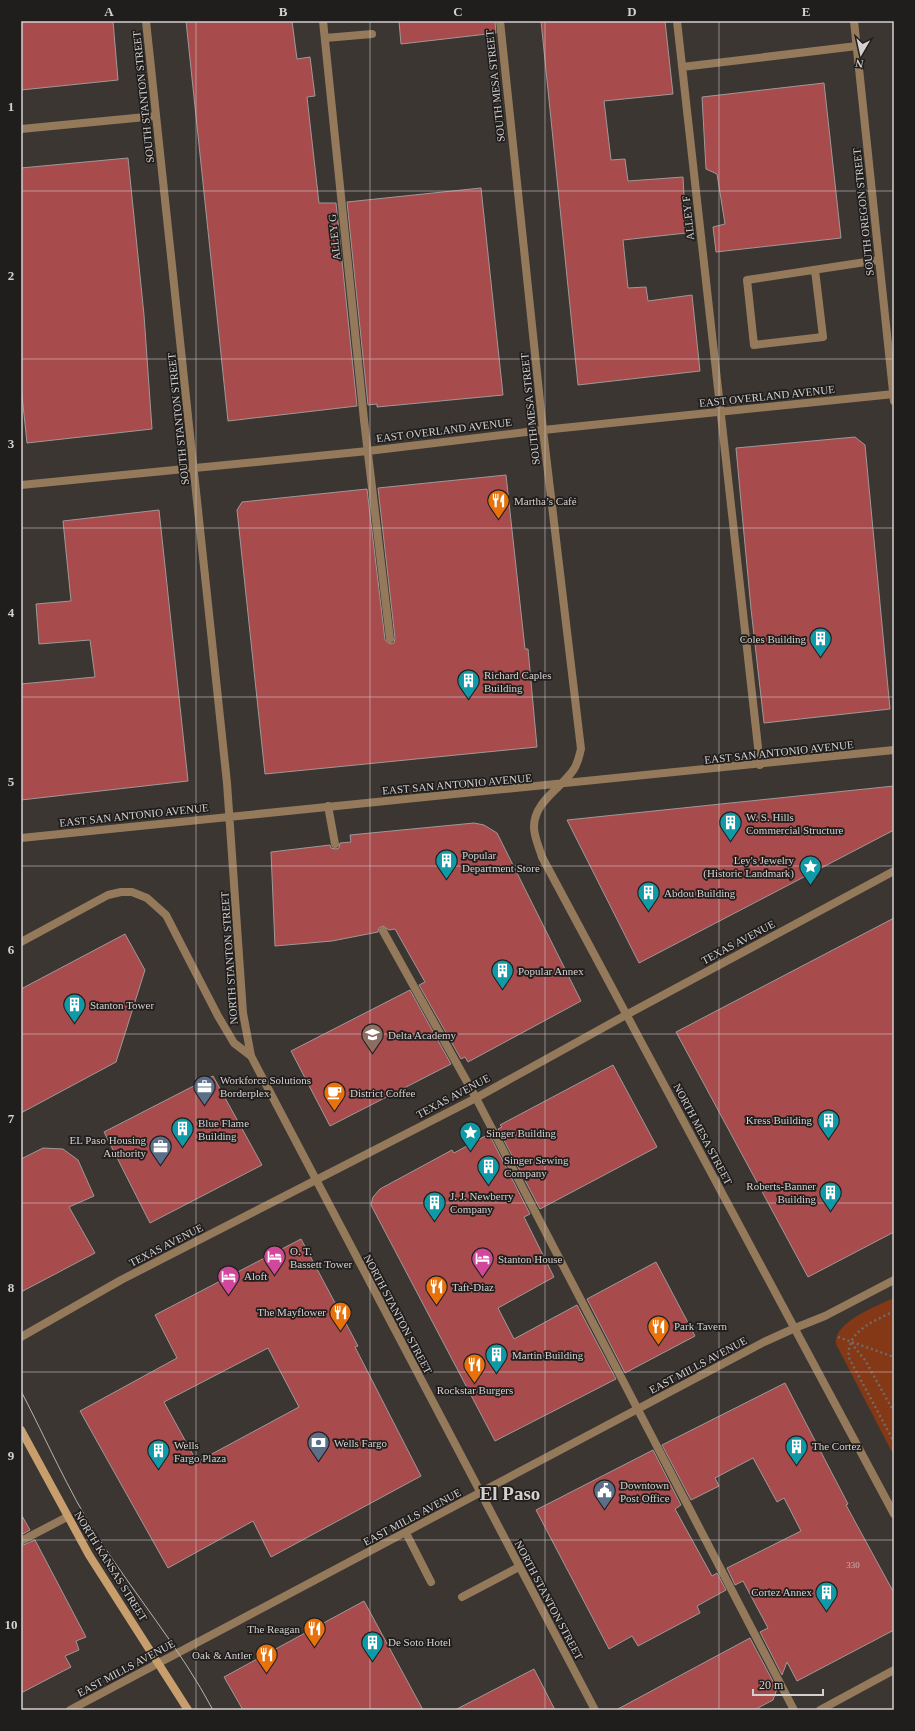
<svg xmlns="http://www.w3.org/2000/svg" width="915" height="1731" font-family="'Times New Roman',serif">
  <style>
    .green { fill: #853815 }
    .building { fill: #a84b4c; stroke: #a09897; fill-rule: evenodd }
    .lines { fill: none; stroke-linecap: round; stroke-linejoin: round }
    .path { stroke: #706b69; stroke-width: 2.5; stroke-dasharray: 2 3; stroke-linecap: butt }
    .service { stroke: #947a5b; stroke-width: 8 }
    .minor { stroke: #947a5b; stroke-width: 8 }
    .tertiary { stroke: #947a5b; stroke-width: 8 }
    .secondary { stroke: #c89f6c; stroke-width: 8 }
    .tram { stroke: #b8b3b2; stroke-width: 1 }
    .grid { fill: none; stroke: #d4d0cf; stroke-width: 1; stroke-opacity: 0.55 }
    .labels { text-anchor: middle; dominant-baseline: central; stroke-width: 3.5; stroke-linejoin: round; paint-order: stroke }
    .number-label { font-size: 9px; fill: #c9afae }
    .street-label { font-size: 11px; fill: #d4d0cf; stroke: #201e1d }
    .poi-label { font-size: 11px; fill: #d4d0cf; stroke: #201e1d; text-anchor: start }
    .town-label { font-size: 19px; font-weight: bold; fill: #d4d0cf; stroke: #201e1d }
    .neatline { fill: none; stroke: #d4d0cf; stroke-width: 1.5 }
    .grid-label { font-size: 13px; text-anchor: middle; font-weight: bold; fill: #d4d0cf }
  </style>
  <rect width="100%" height="100%" fill="#3c3633"/>
  <!-- green -->
  <path class="green" d="M894,1298V1456L836,1344C833,1322 877,1306 894,1298Z"/>
  <!-- building -->
  <path class="building" d="M21,21H113L118,80L21,90Z
    M186,21H292L297,59L310,57L315,96L307,97L319,203H336L357,406L228,421Z
    M399,21H495L496,33L401,44Z
    M541,21H665L673,94L604,101L611,160L625,159L628,181L683,177L686,233L623,240L628,288L646,287L648,301L692,295L700,371L578,385Z
    M824,83L841,238L716,252L713,227L725,224L717,174L706,169L702,97Z
    M128,158L144,315L152,429L27,443L21,386V168Z
    M481,188L503,395L377,407V404L368,405L347,202Z
    M855,437L865,445L890,709L764,723L751,609L736,448Z
    M506,475L525,649H528L537,747L265,774L237,510L242,502L367,489L385,640L390,644L394,643L395,638L378,488Z
    M159,510L188,781L21,800V684L95,677L90,640L39,644L36,604L71,601L63,521Z
    M894,786V830L639,963L567,820Z
    M474,823L484,825L497,833L581,1001L468,1062L465,1057L461,1059L419,985L425,982L395,929L389,930L383,926L379,928L378,932L332,941L275,946L271,852L330,845L331,848L336,849L339,848L340,843L351,842L350,835Z
    M894,918V1232L808,1277L676,1032Z
    M125,934L145,970L116,1062L21,1113V989Z
    M410,990L451,1064L330,1126L291,1051Z
    M613,1065L657,1147L540,1209L498,1129L502,1127L500,1125Z
    M213,1076L262,1165L150,1223L104,1132Z
    M489,1134L530,1214L524,1217L554,1277L498,1308L514,1339L577,1305L616,1379L495,1441L371,1205L373,1197L380,1189L452,1150L454,1153Z
    M43,1148L63,1149L78,1160L94,1196L69,1207L95,1253L21,1292V1159Z
    M301,1239L358,1346L355,1347L421,1476L271,1557L253,1521L168,1568L80,1411L177,1358L155,1315ZM268,1348L299,1407L197,1462L164,1402Z
    M656,1262L695,1336L625,1373L587,1299Z
    M785,1383L848,1504L846,1505L894,1593V1630L797,1681L787,1662L782,1675L760,1632L768,1628L743,1581L735,1585L727,1568L801,1531L784,1498L777,1502L753,1458L715,1478L719,1486L691,1500L662,1445Z
    M653,1450L681,1505L675,1509L712,1576L717,1573L726,1590L697,1606L700,1613L638,1646L632,1636L609,1649L536,1510Z
    M21,1514L30,1530L21,1535Z
    M35,1540L86,1637L76,1641L79,1650L65,1656L71,1667L21,1693V1546Z
    M364,1601L423,1710H243L224,1677Z
    M750,1638L777,1689L773,1700L754,1710H616Z
    M534,1669L555,1710H455Z"/>
  <g class="lines">
    <!-- path -->
    <path class="path" d="M894,1311C875,1321 845,1331 849,1358L894,1442
      M838,1337L894,1357
      M851,1343L865,1360L894,1412"/>
    <!-- service -->
    <path class="service" d="M323,21L364,420L390,639
      M677,21L760,765
      M325,38L372,34
      M682,67L857,46
      M815,270L823,337L754,345L747,280L879,260
      M328,806L335,844
      M383,931L476,1098L794,1710
      M406,1533L431,1582
      M21,1541L67,1517
      M462,1597L519,1567"/>
    <!-- minor -->
    <path class="minor" d="M21,129L156,116
      M21,485L368,451L543,430L894,394
      M626,1015L894,871
      M795,1328L825,1316L894,1280"/>
    <!-- tertiary -->
    <path class="tertiary" d="M146,21L227,783L243,1013L251,1056L595,1710
      M500,21L543,430L581,749C579,756 578,763 574,769C562,788 534,801 534,827C534,837 539,847 542,857L894,1514
      M854,21L894,401
      M21,838C312,806 603,781 894,750
      M21,942L108,895L121,892H132L147,898L166,915L218,1016L234,1043L251,1056
      M21,1337L121,1280L476,1098L626,1015
      M70,1710L764,1342L795,1328
      M820,1710L894,1670"/>
    <!-- secondary -->
    <path class="secondary" d="M21,1430L89,1555L188,1710"/>
    <!-- tram -->
    <path class="tram" d="M21,1391C46,1439 68,1490 97,1536C135,1595 180,1648 213,1710"/>
  </g>
  <!-- grid -->
  <path class="grid" d="M196,21V1710M370,21V1710M545,21V1710M719,21V1710M21,191H894M21,359H894M21,528H894M21,697H894M21,866H894M21,1034H894M21,1203H894M21,1372H894M21,1540H894"/>
  <!-- icons -->
  <defs>
    <symbol id="restaurant-pin" viewBox="-11 -11 22 30"><path d="M0 17L-7.5 6A9.5 9.5 0 1 1 7.5 6Z" fill="#e8710a" stroke="#201e1d"/><path d="M-5-6h1v4h1v-4h1v4h1v-4h1v5L-1.5 .5V6h-2V.5L-5-1ZM5-6V6H3V1.5H1.5Q1.5-4 5-6Z" fill="#fff"/></symbol>
    <symbol id="building-pin" viewBox="-11 -11 22 30"><path d="M0 17L-7.5 6A9.5 9.5 0 1 1 7.5 6Z" fill="#0f9aa8" stroke="#201e1d"/><path d="M-4-6H4V6H1V3H-1V6H-4ZM-2.5-4.3h1.7v1.8h-1.7ZM.8-4.3h1.7v1.8H.8ZM-2.5-1h1.7V.8h-1.7ZM.8-1h1.7V.8H.8Z" fill="#fff"/></symbol>
    <symbol id="sight-pin" viewBox="-11 -11 22 30"><path d="M0 17L-7.5 6A9.5 9.5 0 1 1 7.5 6Z" fill="#0f9aa8" stroke="#201e1d"/><path d="M0-6L1.8-2.2L6-1.7L2.9 1.2L3.7 5.4L0 3.3L-3.7 5.4L-2.9 1.2L-6-1.7L-1.8-2.2Z" fill="#fff"/></symbol>
    <symbol id="school-pin" viewBox="-11 -11 22 30"><path d="M0 17L-7.5 6A9.5 9.5 0 1 1 7.5 6Z" fill="#8d6e63" stroke="#201e1d"/><path d="M0-5L7-2L0 1L-7-2ZM-4 1L0 2.5L4 1V4Q0 6-4 4Z" fill="#fff"/></symbol>
    <symbol id="office-pin" viewBox="-11 -11 22 30"><path d="M0 17L-7.5 6A9.5 9.5 0 1 1 7.5 6Z" fill="#5c6f8a" stroke="#201e1d"/><path d="M-6-3h4V-5.5h4V-3h4V5H-6ZM-1-4.5V-3h2v-1.5ZM-6 0V1H6V0Z" fill="#fff"/></symbol>
    <symbol id="cafe-pin" viewBox="-11 -11 22 30"><path d="M0 17L-7.5 6A9.5 9.5 0 1 1 7.5 6Z" fill="#e8710a" stroke="#201e1d"/><path d="M-5.5-4.5H6V0H3Q3 3.5 0 3.5H-2.5Q-5.5 3.5-5.5 0ZM3-3.2v2h1.7v-2ZM-6 4.5H4V6H-6Z" fill="#fff"/></symbol>
    <symbol id="hotel-pin" viewBox="-11 -11 22 30"><path d="M0 17L-7.5 6A9.5 9.5 0 1 1 7.5 6Z" fill="#d1479c" stroke="#201e1d"/><path d="M-6-4.5h1.5V1H6V5H4.5V3h-9V5H-6ZM-4 0a1.8 1.8 0 1 1 3.6 0ZM.5 0V-2.5h3Q6-2.5 6 0Z" fill="#fff"/></symbol>
    <symbol id="bank-pin" viewBox="-11 -11 22 30"><path d="M0 17L-7.5 6A9.5 9.5 0 1 1 7.5 6Z" fill="#5c6f8a" stroke="#201e1d"/><path d="M-6-4H6V4H-6ZM0-2.3a2.3 2.3 0 1 0 0 4.6a2.3 2.3 0 1 0 0-4.6Z" fill="#fff"/></symbol>
    <symbol id="civic-pin" viewBox="-11 -11 22 30"><path d="M0 17L-7.5 6A9.5 9.5 0 1 1 7.5 6Z" fill="#5c6f8a" stroke="#201e1d"/><path d="M-.6-6.5H3V-4.5H.6V-3L4-1V1h2V6H-6V1h2V-1L-.6-3ZM-1.2 2.5V6h2.4V2.5Z" fill="#fff"/></symbol>
  </defs>
  <g fill-rule="evenodd">
    <use href="#restaurant-pin" x="486" y="488" width="25" height="34"/>
    <use href="#building-pin" x="808" y="626" width="25" height="34"/>
    <use href="#building-pin" x="456" y="668" width="25" height="34"/>
    <use href="#building-pin" x="718" y="810" width="25" height="34"/>
    <use href="#building-pin" x="434" y="848" width="25" height="34"/>
    <use href="#sight-pin" x="798" y="854" width="25" height="34"/>
    <use href="#building-pin" x="636" y="880" width="25" height="34"/>
    <use href="#building-pin" x="490" y="958" width="25" height="34"/>
    <use href="#building-pin" x="62" y="992" width="25" height="34"/>
    <use href="#school-pin" x="360" y="1022" width="25" height="34"/>
    <use href="#office-pin" x="192" y="1074" width="25" height="34"/>
    <use href="#cafe-pin" x="322" y="1080" width="25" height="34"/>
    <use href="#building-pin" x="816" y="1108" width="25" height="34"/>
    <use href="#building-pin" x="170" y="1116" width="25" height="34"/>
    <use href="#sight-pin" x="458" y="1120" width="25" height="34"/>
    <use href="#office-pin" x="148" y="1134" width="25" height="34"/>
    <use href="#building-pin" x="476" y="1154" width="25" height="34"/>
    <use href="#building-pin" x="818" y="1180" width="25" height="34"/>
    <use href="#building-pin" x="422" y="1190" width="25" height="34"/>
    <use href="#hotel-pin" x="262" y="1244" width="25" height="34"/>
    <use href="#hotel-pin" x="470" y="1246" width="25" height="34"/>
    <use href="#hotel-pin" x="216" y="1264" width="25" height="34"/>
    <use href="#restaurant-pin" x="424" y="1274" width="25" height="34"/>
    <use href="#restaurant-pin" x="328" y="1300" width="25" height="34"/>
    <use href="#restaurant-pin" x="646" y="1314" width="25" height="34"/>
    <use href="#building-pin" x="484" y="1342" width="25" height="34"/>
    <use href="#restaurant-pin" x="462" y="1352" width="25" height="34"/>
    <use href="#bank-pin" x="306" y="1430" width="25" height="34"/>
    <use href="#building-pin" x="784" y="1434" width="25" height="34"/>
    <use href="#building-pin" x="146" y="1438" width="25" height="34"/>
    <use href="#civic-pin" x="592" y="1478" width="25" height="34"/>
    <use href="#building-pin" x="814" y="1580" width="25" height="34"/>
    <use href="#restaurant-pin" x="302" y="1616" width="25" height="34"/>
    <use href="#building-pin" x="360" y="1630" width="25" height="34"/>
    <use href="#restaurant-pin" x="254" y="1642" width="25" height="34"/>
  </g>
  <g class="labels">
    <!-- number labels -->
    <g class="number-label">
      <text x="853" y="1565">330</text>
    </g>
    <!-- street labels -->
    <g class="street-label">
      <text transform="translate(495 86) rotate(-96)">SOUTH MESA STREET</text>
      <text transform="translate(143 97) rotate(-96)">SOUTH STANTON STREET</text>
      <text transform="translate(863 212) rotate(-96)">SOUTH OREGON STREET</text>
      <text transform="translate(688 218) rotate(-96)">ALLEY F</text>
      <text transform="translate(334 237) rotate(-96)">ALLEY G</text>
      <text transform="translate(767 396) rotate(-6)">EAST OVERLAND AVENUE</text>
      <text transform="translate(530 409) rotate(-96)">SOUTH MESA STREET</text>
      <text transform="translate(178 419) rotate(-96)">SOUTH STANTON STREET</text>
      <text transform="translate(444 430) rotate(-7)">EAST OVERLAND AVENUE</text>
      <text transform="translate(779 752) rotate(-6)">EAST SAN ANTONIO AVENUE</text>
      <text transform="translate(457 784) rotate(-5)">EAST SAN ANTONIO AVENUE</text>
      <text transform="translate(134 815) rotate(-6)">EAST SAN ANTONIO AVENUE</text>
      <text transform="translate(738 942) rotate(-28)">TEXAS AVENUE</text>
      <text transform="translate(229 958) rotate(-94)">NORTH STANTON STREET</text>
      <text transform="translate(453 1096) rotate(-28)">TEXAS AVENUE</text>
      <text transform="translate(703 1134) rotate(62)">NORTH MESA STREET</text>
      <text transform="translate(166 1245) rotate(-27)">TEXAS AVENUE</text>
      <text transform="translate(398 1314) rotate(62)">NORTH STANTON STREET</text>
      <text transform="translate(698 1365) rotate(-28)">EAST MILLS AVENUE</text>
      <text transform="translate(412 1517) rotate(-28)">EAST MILLS AVENUE</text>
      <text transform="translate(111 1566) rotate(58)">NORTH KANSAS STREET</text>
      <text transform="translate(549 1600) rotate(62)">NORTH STANTON STREET</text>
      <text transform="translate(126 1668) rotate(-28)">EAST MILLS AVENUE</text>
    </g>
    <!-- poi labels -->
    <g class="poi-label">
      <text x="514" y="501">Martha’s Café</text>
      <text x="806" y="639" text-anchor="end">Coles Building</text>
      <text x="484" y="675">Richard Caples<tspan x="484" dy="13">Building</tspan></text>
      <text x="746" y="817">W. S. Hills<tspan x="746" dy="13">Commercial Structure</tspan></text>
      <text x="462" y="855">Popular<tspan x="462" dy="13">Department Store</tspan></text>
      <text x="794" y="860" text-anchor="end">Ley's Jewelry<tspan x="794" dy="13">(Historic Landmark)</tspan></text>
      <text x="664" y="893">Abdou Building</text>
      <text x="518" y="971">Popular Annex</text>
      <text x="90" y="1005">Stanton Tower</text>
      <text x="388" y="1035">Delta Academy</text>
      <text x="220" y="1080">Workforce Solutions<tspan x="220" dy="13">Borderplex</tspan></text>
      <text x="350" y="1093">District Coffee</text>
      <text x="812" y="1120" text-anchor="end">Kress Building</text>
      <text x="198" y="1123">Blue Flame<tspan x="198" dy="13">Building</tspan></text>
      <text x="486" y="1133">Singer Building</text>
      <text x="146" y="1140" text-anchor="end">EL Paso Housing<tspan x="146" dy="13">Authority</tspan></text>
      <text x="504" y="1160">Singer Sewing<tspan x="504" dy="13">Company</tspan></text>
      <text x="816" y="1186" text-anchor="end">Roberts-Banner<tspan x="816" dy="13">Building</tspan></text>
      <text x="450" y="1196">J. J. Newberry<tspan x="450" dy="13">Company</tspan></text>
      <text x="290" y="1251">O. T.<tspan x="290" dy="13">Bassett Tower</tspan></text>
      <text x="498" y="1259">Stanton House</text>
      <text x="244" y="1276">Aloft</text>
      <text x="452" y="1287">Taft-Diaz</text>
      <text x="326" y="1312" text-anchor="end">The Mayflower</text>
      <text x="674" y="1326">Park Tavern</text>
      <text x="512" y="1355">Martin Building</text>
      <text x="475" y="1390" text-anchor="middle">Rockstar Burgers</text>
      <text x="334" y="1443">Wells Fargo</text>
      <text x="174" y="1445">Wells<tspan x="174" dy="13">Fargo Plaza</tspan></text>
      <text x="812" y="1446">The Cortez</text>
      <text x="620" y="1485">Downtown<tspan x="620" dy="13">Post Office</tspan></text>
      <text x="812" y="1592" text-anchor="end">Cortez Annex</text>
      <text x="300" y="1629" text-anchor="end">The Reagan</text>
      <text x="388" y="1642">De Soto Hotel</text>
      <text x="252" y="1655" text-anchor="end">Oak &amp; Antler</text>
    </g>
    <!-- town labels -->
    <g class="town-label">
      <text x="510" y="1493">El Paso</text>
    </g>
  </g>
  <!-- border -->
  <rect width="915" height="1731" fill="none" stroke="#201e1d" stroke-width="44"/>
  <!-- north arrow -->
  <g transform="translate(861 54) rotate(189)" stroke="#201e1d" stroke-width="3" paint-order="stroke">
  <path d="M0-3L7 15L0 10L-7 15Z" fill="#d4d0cf"/>
  <text y="-6" font-size="11" font-weight="bold" text-anchor="middle" fill="#d4d0cf">N</text>
  </g>
  <!-- scale -->
  <path d="M753 1689v6h70v-6" fill="none" stroke="#d4d0cf" stroke-width="2"/>
  <text x="759" y="1689" font-size="12" fill="#d4d0cf" stroke="#201e1d" stroke-width="3" paint-order="stroke">20 m</text>
  <rect x="22" y="22" width="871" height="1687" class="neatline"/>
  <g class="grid-label">
    <text x="109" y="16">A</text>
    <text x="283" y="16">B</text>
    <text x="458" y="16">C</text>
    <text x="632" y="16">D</text>
    <text x="806" y="16">E</text>
    <text x="11" y="111">1</text>
    <text x="11" y="280">2</text>
    <text x="11" y="448">3</text>
    <text x="11" y="617">4</text>
    <text x="11" y="786">5</text>
    <text x="11" y="954">6</text>
    <text x="11" y="1123">7</text>
    <text x="11" y="1292">8</text>
    <text x="11" y="1460">9</text>
    <text x="11" y="1629">10</text>
  </g>
</svg>
